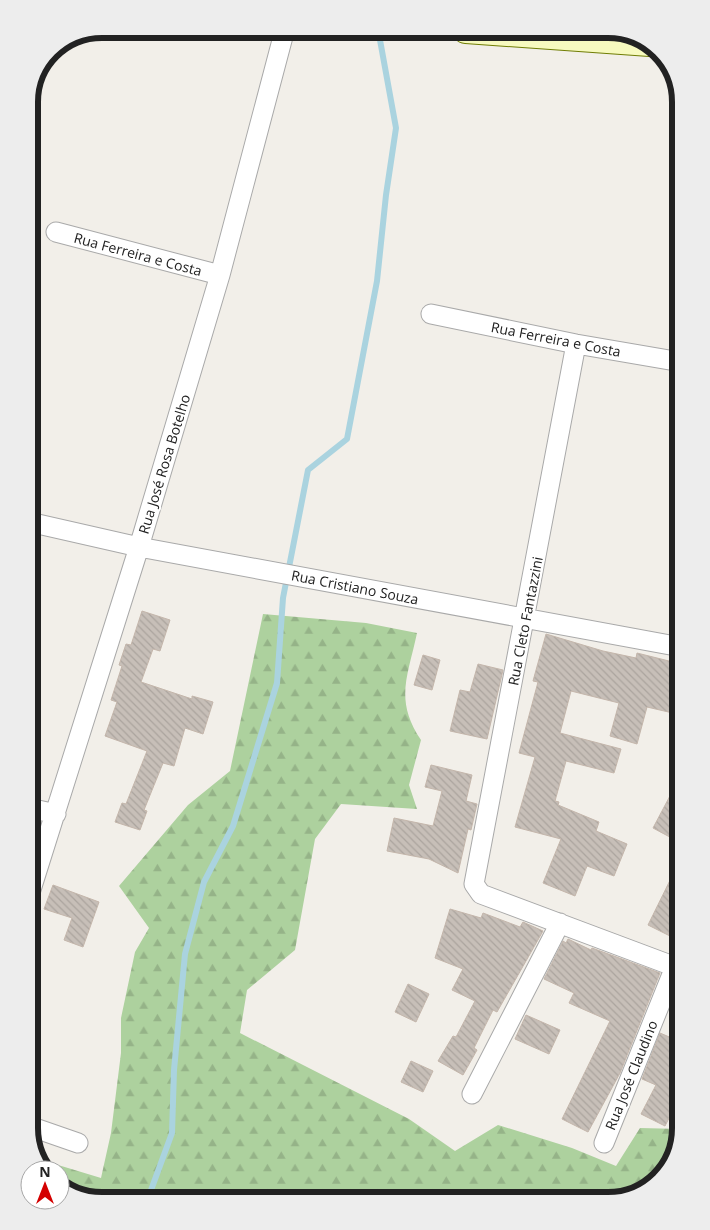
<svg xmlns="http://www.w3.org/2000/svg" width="710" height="1230" font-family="'Open Sans',sans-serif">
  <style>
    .forest { fill: url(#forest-firs) }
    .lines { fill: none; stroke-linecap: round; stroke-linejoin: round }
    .stream { stroke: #aad3df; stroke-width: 6 }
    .building { fill: url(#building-back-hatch); stroke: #c4b6ab }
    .street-casing { stroke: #a9a9a9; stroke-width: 21 }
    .secondary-casing { stroke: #707d05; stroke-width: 30 }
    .street { stroke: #fff; stroke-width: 19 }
    .secondary { stroke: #f7fabf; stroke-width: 28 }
    .labels { text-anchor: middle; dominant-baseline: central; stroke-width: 4; stroke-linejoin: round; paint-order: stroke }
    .street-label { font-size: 14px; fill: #222; stroke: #fff }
    .rim { fill: none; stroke: #222; stroke-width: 6 }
  </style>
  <defs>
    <pattern id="forest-firs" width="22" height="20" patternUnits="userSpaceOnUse" patternTransform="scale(1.25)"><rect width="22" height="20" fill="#add19e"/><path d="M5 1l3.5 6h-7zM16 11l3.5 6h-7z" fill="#95b388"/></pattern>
    <pattern id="building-back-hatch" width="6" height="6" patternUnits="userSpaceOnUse" patternTransform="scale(1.25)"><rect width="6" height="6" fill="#c7bfb8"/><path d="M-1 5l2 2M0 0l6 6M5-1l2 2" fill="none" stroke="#aba49e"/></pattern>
  </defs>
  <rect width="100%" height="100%" fill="#f2efe9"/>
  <!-- forest -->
  <path class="forest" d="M263,614L366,623L417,633C408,676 394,700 421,740L409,785L417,809L341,804L315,839L295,950L247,990L240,1033L409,1119L455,1151L498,1125L572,1148L616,1166L640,1128L681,1129L669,1169L641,1194L609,1201H97L61,1189L60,1170H44L35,1158L101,1178L111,1133L121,1053V1018L135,952L149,928L119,886L188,805L230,771Z"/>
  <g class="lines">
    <!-- stream -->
    <path class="stream" d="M147,1201L172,1133L174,1070L185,954L204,882L233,826L277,683L283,598L308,470L347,439L377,281L386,195L396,128L378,29"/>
  </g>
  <!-- building -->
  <path class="building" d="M142,611L170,620L160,651L153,649L141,682L192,699V696L213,702L203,734L185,728L174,766L163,763L144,810L147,811L140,830L115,822L122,803L126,804L147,751L105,736L117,702L111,700L122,666L119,665L126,644L131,645Z
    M546,634L603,651L636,658L637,653L681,664V696L677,714L647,707L637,744L610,736L619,703L571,691L560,733L621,749L614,773L566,761L555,801L559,802L558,805L599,822L596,831L627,844L614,876L587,866L575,896L543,883L561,839L515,827L535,757L519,753L538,682L533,681Z
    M423,655L440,660L432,690L414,685Z
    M478,664L503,670L487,739L450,731L460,690L470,692Z
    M431,765L472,775L466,801L477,804L471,830L468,829L458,873L429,859L387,851L394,818L433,826L442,791L425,787Z
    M681,775V843L653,828Z
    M681,858V929L676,939L648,925Z
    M53,885L99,902L83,947L64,940L72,918L44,909Z
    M450,909L481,918L483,913L520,927L523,922L543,931L497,1012L493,1010L474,1048L477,1050L463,1075L438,1061L453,1036L456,1037L475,1001L452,990L463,969L435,958Z
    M568,939L591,950L592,948L660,973L620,1073L588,1132L562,1119L610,1021L569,1003L574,993L544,979L563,941L566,943Z
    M408,984L429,994L416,1022L395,1012Z
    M526,1015L560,1030L549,1054L515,1039Z
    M660,1033L681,1042V1095L665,1126L641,1114L656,1085L642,1079Z
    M411,1061L433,1071L423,1092L401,1082Z"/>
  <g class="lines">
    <defs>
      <path id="street" d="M56,232L220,275
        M431,314L576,344L681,362
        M576,344L474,884L481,894L681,969
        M29,522L139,547L681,647
        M29,808L56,814
        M29,896L139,547L220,275L285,29
        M472,1094L560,923
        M29,1126L78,1143
        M604,1143L681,952"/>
      <path id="secondary" d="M466,29L650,42"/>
    </defs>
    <!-- street casing -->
    <use href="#street" class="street-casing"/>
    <!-- secondary casing -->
    <use href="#secondary" class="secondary-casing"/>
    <!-- street -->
    <use href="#street" class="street"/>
    <!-- secondary -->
    <use href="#secondary" class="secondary"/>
  </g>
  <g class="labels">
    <!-- street labels -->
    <g class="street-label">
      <text transform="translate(138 254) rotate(15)">Rua Ferreira e Costa</text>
      <text transform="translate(556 339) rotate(11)">Rua Ferreira e Costa</text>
      <text transform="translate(164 464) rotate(-73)">Rua José Rosa Botelho</text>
      <text transform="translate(355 587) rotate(11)">Rua Cristiano Souza</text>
      <text transform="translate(525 621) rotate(-79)">Rua Cleto Fantazzini</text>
      <text transform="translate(631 1075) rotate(-68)">Rua José Claudino</text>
    </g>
  </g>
  <!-- crop -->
  <path d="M0 0H710V1230H0ZM102 38H608A64 64 0 0 1 672 102V1128A64 64 0 0 1 608 1192H102A64 64 0 0 1 38 1128V102A64 64 0 0 1 102 38Z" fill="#ededed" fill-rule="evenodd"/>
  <path class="rim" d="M102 38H608A64 64 0 0 1 672 102V1128A64 64 0 0 1 608 1192H102A64 64 0 0 1 38 1128V102A64 64 0 0 1 102 38Z"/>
  <!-- north arrow -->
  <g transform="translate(45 1185)"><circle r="24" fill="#ffffff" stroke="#a7a7a7"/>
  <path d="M0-4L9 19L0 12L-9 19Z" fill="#d40000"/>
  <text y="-8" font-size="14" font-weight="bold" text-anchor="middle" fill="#222222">N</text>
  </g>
</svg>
